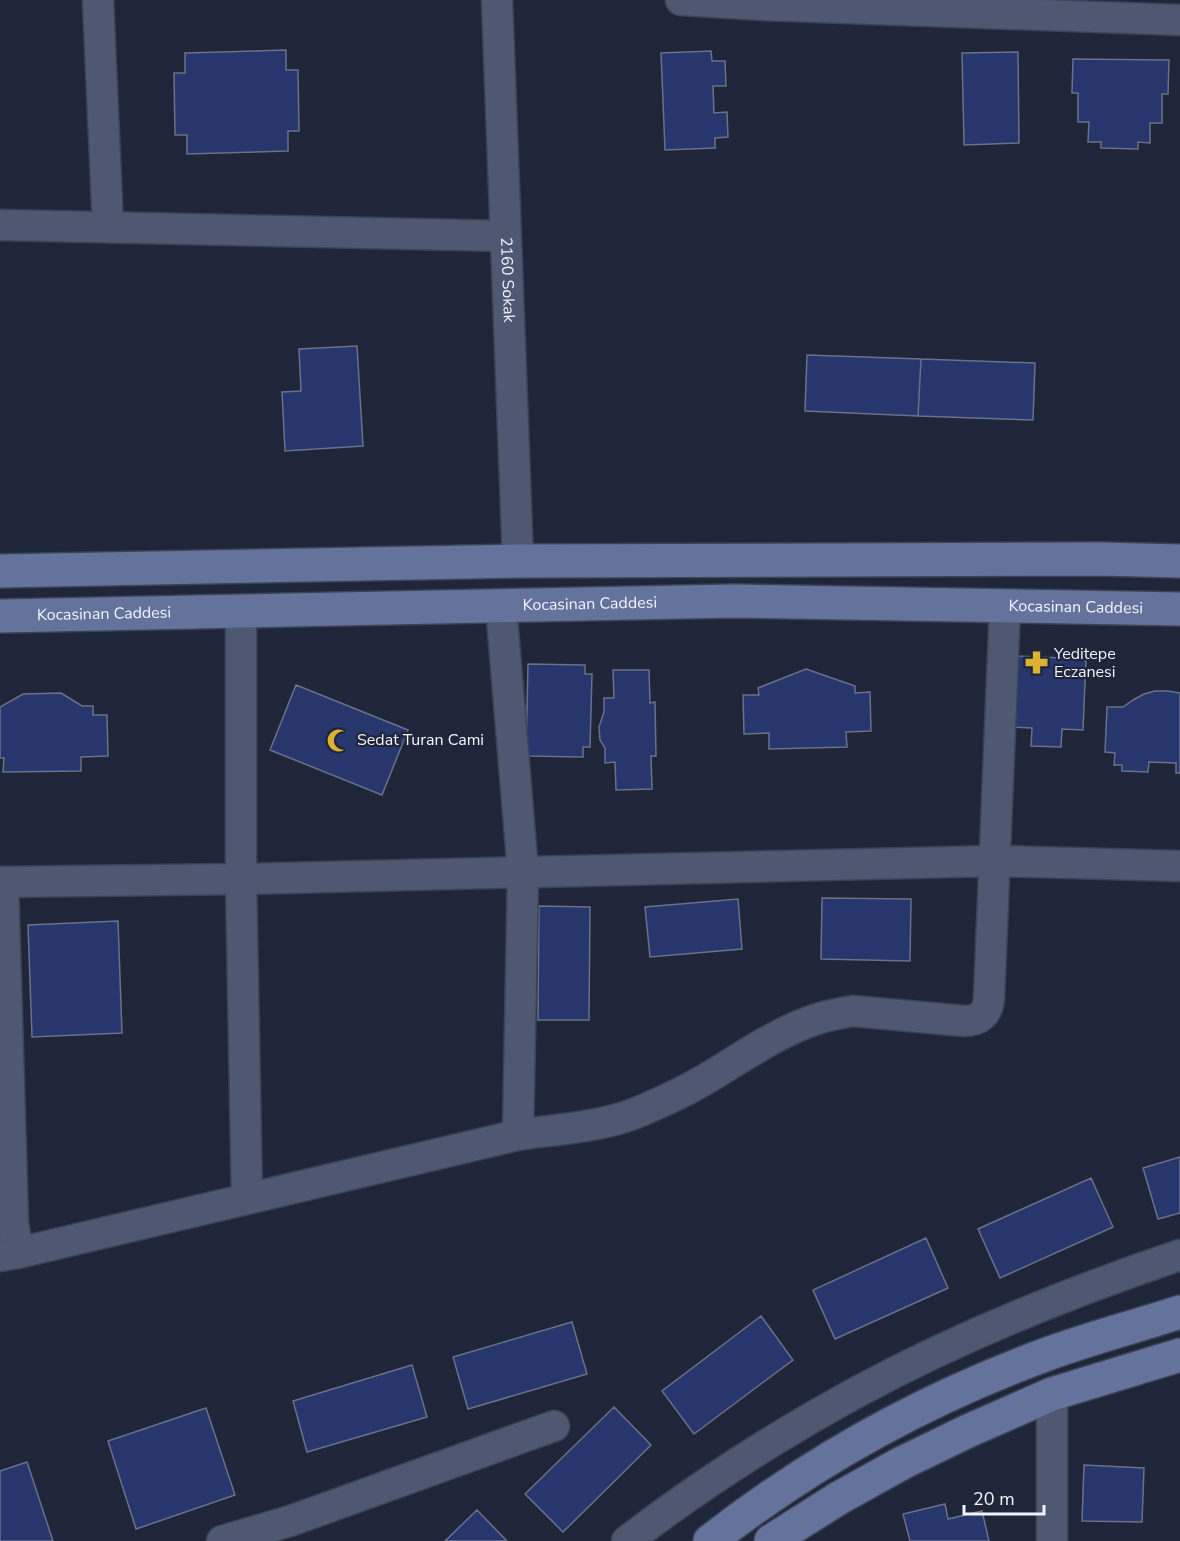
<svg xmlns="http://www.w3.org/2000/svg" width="1180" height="1541" font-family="'Nunito Sans',sans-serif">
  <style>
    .building { fill: #27366d; stroke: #687189; stroke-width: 1.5 }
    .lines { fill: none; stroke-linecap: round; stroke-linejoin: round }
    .street-casing { stroke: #3c4355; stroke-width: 33 }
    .secondary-casing { stroke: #3c4355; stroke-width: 36 }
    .street { stroke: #4f5871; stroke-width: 30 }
    .secondary { stroke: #64739b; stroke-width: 33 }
    .labels { text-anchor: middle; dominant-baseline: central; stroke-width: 4.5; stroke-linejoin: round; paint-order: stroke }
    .street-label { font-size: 16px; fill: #f1f4fd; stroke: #1f263a }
    .poi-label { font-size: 16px; fill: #f1f4fd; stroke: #1f263a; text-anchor: start }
  </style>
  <rect width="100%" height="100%" fill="#1f263a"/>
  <!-- building -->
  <path class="building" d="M286,50V70H298L299,131H288V151L187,154V135H175L174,73H185V53Z
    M711,51L712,61H725L726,86H713L714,113L727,112L728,137L715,138V148L665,150L661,53Z
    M1018,52L1019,143L964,145L962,53Z
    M1073,59L1169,60L1168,94H1162V123H1150V143L1138,142V149L1101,148V142H1088L1089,122H1078V93H1072Z
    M357,346L363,446L285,451L282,392L301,391L299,349Z
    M807,355L921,359L918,416L805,411Z
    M921,359L1035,363L1033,420L918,416Z
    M1014,656L1086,659L1083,730L1062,729L1061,747L1031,746L1032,728L1011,727Z
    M528,664L585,665V674H592L590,747H583V757L526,756Z
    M806,669L855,686V693L870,692L871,731L846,732L847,747L769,749V733L744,734L743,695H759L758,688Z
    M613,670H649L650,703L655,702L656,756H651L652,789L616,790L615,762L605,763V748L600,740L599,727L604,712V698H614Z
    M296,685L408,730L382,795L270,750Z
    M1155,691H1168L1180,693V773H1176V763L1149,762L1148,772L1122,771V765H1114L1115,753L1105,752L1107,707H1123L1133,700L1144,694Z
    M61,693L82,706H93V715H107L108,756L81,757V771L3,772L4,758H0V707L23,694Z
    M822,898L911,899L910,961L821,959Z
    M738,899L742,949L650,957L645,907Z
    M539,906L590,907L589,1020H538Z
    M118,921L122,1033L32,1037L28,925Z
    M1180,1157V1213L1158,1219L1143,1168Z
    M1091,1178L1113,1227L1000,1278L978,1229Z
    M926,1238L948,1288L835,1339L813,1290Z
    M761,1316L793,1360L694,1434L662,1391Z
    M572,1322L587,1374L468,1409L453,1357Z
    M412,1365L427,1417L307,1452L293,1401Z
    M614,1407L651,1445L563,1532L525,1494Z
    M206,1408L235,1495L136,1529L108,1441Z
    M27,1462L53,1541H0V1471Z
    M1084,1465L1144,1468L1142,1522L1082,1521Z
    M945,1504L948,1519L982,1511L989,1541H910L903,1514Z
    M477,1510L507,1541H445Z"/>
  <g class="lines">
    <defs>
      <g id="street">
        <path d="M98,0L108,227"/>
        <path id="s1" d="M497,0L518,561"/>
        <path d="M681,0L763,5L1180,20"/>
        <path d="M0,225L505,236"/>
        <path d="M501,606L523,872L518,1135"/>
        <path d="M241,612V879L247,1199"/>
        <path d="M0,882L241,879L995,861L1180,866"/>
        <path d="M18,1253L518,1135C558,1129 606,1127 643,1110C661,1102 680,1094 697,1084C736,1062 774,1033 817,1019C829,1015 841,1013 853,1011L964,1021C979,1021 988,1014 989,998L1005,606"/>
        <path d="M0,1256L18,1253L13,1223L3,882"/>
        <path d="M1052,1394V1541"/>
        <path d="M222,1541L290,1521L554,1426"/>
        <path d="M627,1541C700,1485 778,1435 859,1391C961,1336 1070,1292 1180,1255"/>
      </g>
      <g id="secondary">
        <path d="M0,571L518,561L1101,559L1180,561"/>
        <path id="s2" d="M0,616L733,601L1180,609"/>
        <path d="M710,1541C810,1463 923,1400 1042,1356C1087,1339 1134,1327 1180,1312"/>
        <path d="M771,1541L839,1498L902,1463L968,1431L1052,1394L1180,1355"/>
      </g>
    </defs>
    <!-- street casing -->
    <use href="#street" class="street-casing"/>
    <!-- secondary casing -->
    <use href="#secondary" class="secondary-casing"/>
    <!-- street -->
    <use href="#street" class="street"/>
    <!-- secondary -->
    <use href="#secondary" class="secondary"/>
  </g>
  <!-- icons -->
  <defs>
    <symbol id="pharmacy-bare" viewBox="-9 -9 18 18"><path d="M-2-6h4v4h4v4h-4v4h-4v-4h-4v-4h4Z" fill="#dcb233" stroke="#1f263a" stroke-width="2.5" paint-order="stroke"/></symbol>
    <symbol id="mosque-bare" viewBox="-9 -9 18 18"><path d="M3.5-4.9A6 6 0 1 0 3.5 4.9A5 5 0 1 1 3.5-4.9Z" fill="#dcb233" stroke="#1f263a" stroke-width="2.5" paint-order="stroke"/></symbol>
  </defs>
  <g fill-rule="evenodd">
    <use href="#pharmacy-bare" x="1020" y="646" width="33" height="33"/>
    <use href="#mosque-bare" x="322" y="724" width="33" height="33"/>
  </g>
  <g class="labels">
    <!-- street labels -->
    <g class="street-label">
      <text stroke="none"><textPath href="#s1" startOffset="280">2160 Sokak</textPath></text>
      <text stroke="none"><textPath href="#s2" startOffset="590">Kocasinan Caddesi</textPath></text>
      <text stroke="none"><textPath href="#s2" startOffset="1076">Kocasinan Caddesi</textPath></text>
      <text stroke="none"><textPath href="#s2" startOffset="104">Kocasinan Caddesi</textPath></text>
    </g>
    <!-- poi labels -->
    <g class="poi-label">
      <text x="1054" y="654">Yeditepe<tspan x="1054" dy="18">Eczanesi</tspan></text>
      <text x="357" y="740">Sedat Turan Cami</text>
    </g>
  </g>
  <!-- scale -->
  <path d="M964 1505v9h80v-9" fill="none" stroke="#f1f4fd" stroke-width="3"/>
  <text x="973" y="1505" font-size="18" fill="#f1f4fd" stroke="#1f263a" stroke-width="4.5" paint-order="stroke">20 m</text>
</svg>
